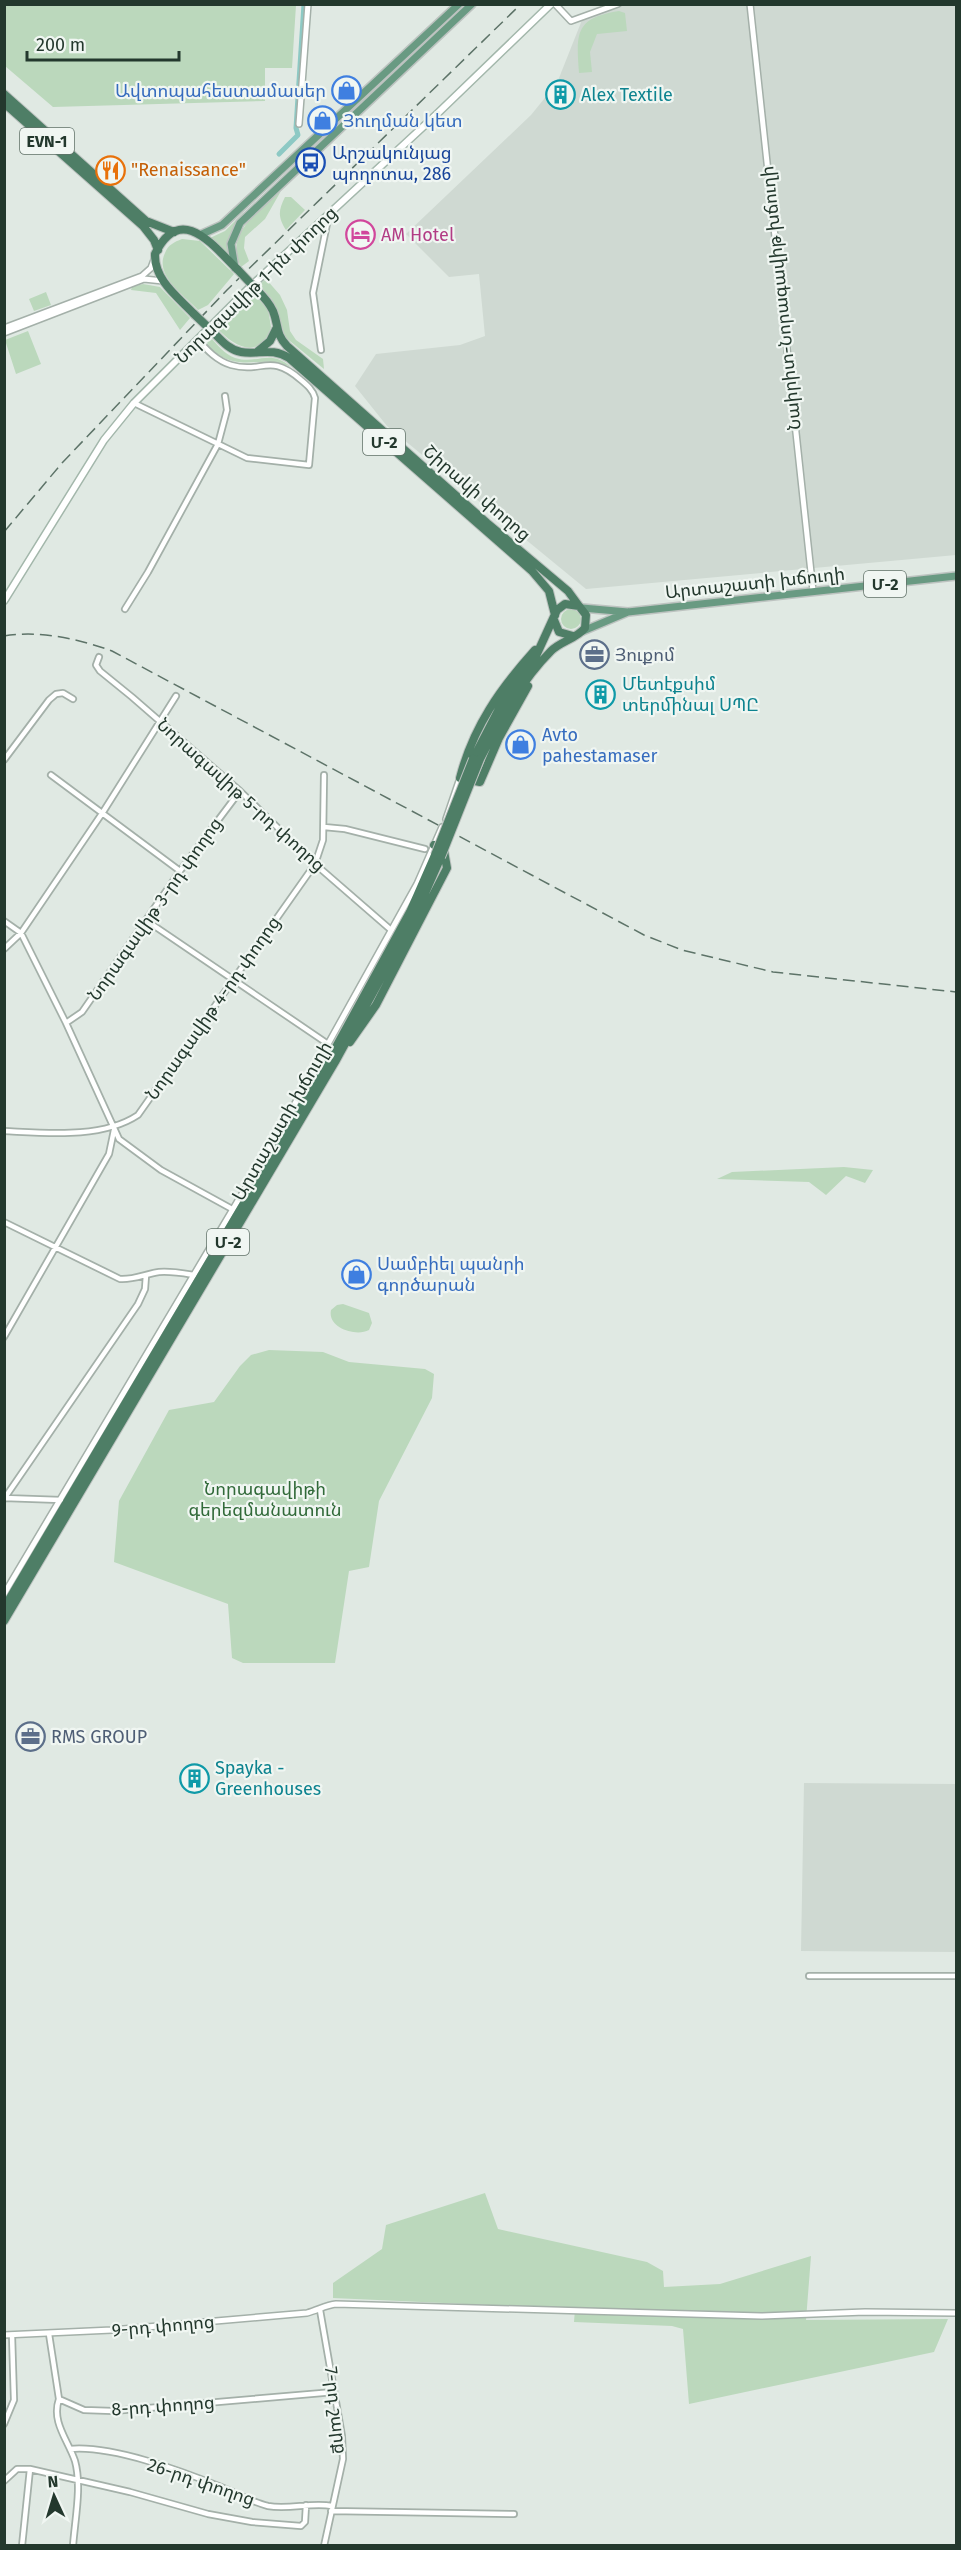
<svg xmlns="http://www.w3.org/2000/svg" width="961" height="2550" font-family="'Fira Sans','Noto Sans Armenian',sans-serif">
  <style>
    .built { fill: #cfd9d2 }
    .green { fill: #bbd8bc }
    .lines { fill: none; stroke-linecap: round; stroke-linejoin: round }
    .canal { stroke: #8dc9c4; stroke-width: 5 }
    .minor-casing { stroke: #a4b0a9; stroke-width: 8 }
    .tertiary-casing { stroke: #a4b0a9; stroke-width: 8 }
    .secondary-casing { stroke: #a3b7ab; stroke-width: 9 }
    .primary-casing { stroke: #bdc3c0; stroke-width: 10 }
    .trunk-casing { stroke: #bdc3c0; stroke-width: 10 }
    .minor { stroke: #fff; stroke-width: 4.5 }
    .tertiary { stroke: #fff; stroke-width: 5 }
    .secondary { stroke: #fff; stroke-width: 6 }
    .primary { stroke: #699a82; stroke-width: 7 }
    .trunk { stroke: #4e7e66; stroke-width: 8 }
    .rail { stroke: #5d7368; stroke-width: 1.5; stroke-dasharray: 12 6; stroke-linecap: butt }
    .trunk-bridge-casing { stroke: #bdc3c0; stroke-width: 10; stroke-linecap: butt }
    .trunk-bridge { stroke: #4e7e66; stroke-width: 8 }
    .labels { text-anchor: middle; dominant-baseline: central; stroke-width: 4.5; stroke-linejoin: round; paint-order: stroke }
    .shield { fill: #f0f6f2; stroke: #607168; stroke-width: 1.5 }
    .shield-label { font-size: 16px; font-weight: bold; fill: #23382d }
    .shop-label { font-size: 18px; fill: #366cbe; stroke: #f0f6f2; text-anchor: start }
    .culture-label { font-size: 18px; fill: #0d838f; stroke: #f0f6f2; text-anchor: start }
    .transit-label { font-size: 18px; fill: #164399; stroke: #f0f6f2; text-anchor: start }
    .food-label { font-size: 18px; fill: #c56008; stroke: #f0f6f2; text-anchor: start }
    .hotel-label { font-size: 18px; fill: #b23c85; stroke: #f0f6f2; text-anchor: start }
    .street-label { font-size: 18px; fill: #23382d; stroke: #f0f6f2 }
    .service-label { font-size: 18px; fill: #4e5e75; stroke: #f0f6f2; text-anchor: start }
    .park-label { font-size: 18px; fill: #316a39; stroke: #f0f6f2 }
  </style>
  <rect width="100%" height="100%" fill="#e0e9e3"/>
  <!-- built -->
  <path class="built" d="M628,4L956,5V555L586,589L387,426L355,386L376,354L460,345L485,336L479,274L449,277L406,234L531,115L557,83L582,20Z
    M804,1783L956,1784V1952L801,1951Z"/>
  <!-- green -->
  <path class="green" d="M5,4L296,5L292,68H265V101L53,107L5,66Z
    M619,11L625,13L627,31L597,34L590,52L592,72L579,73C576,33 575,18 619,11Z
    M281,191L265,219L245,237L244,248L249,261L241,267C224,233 258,213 281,191Z
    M285,197H291L305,210L286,230C278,217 278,211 285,197Z
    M244,212L228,239V255L210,238L225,231Z
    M182,239L200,241L234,274L208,305L198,310C184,295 154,276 165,253C168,245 174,242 182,239Z
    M266,279L280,295L287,310L290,331L296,340L323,359L324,369L285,337L277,309L271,298L259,285Z
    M143,284L160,287L190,318L180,330L156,293L131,290L132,287Z
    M46,292L51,305L34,311L29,299Z
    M252,292L268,309L271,327C260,361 234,347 217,328L244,304Z
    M28,331L41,364L16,374L5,340Z
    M209,336C217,344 224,354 235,358C257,365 270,348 291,367C259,352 238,377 207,345Z
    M561 619a10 10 0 1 1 20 0a10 10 0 1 1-20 0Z
    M844,1167L873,1170L865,1183L846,1176L826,1195L809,1182L717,1179L732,1172Z
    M343,1304L369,1313L372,1323L369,1330C356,1337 327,1328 331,1310L337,1305Z
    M269,1350L323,1352L349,1362L425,1369L434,1374L432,1398L379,1501L369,1567L349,1571L335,1663H243L232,1658L228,1604L114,1562L119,1501L169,1410L214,1402L240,1366L251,1355Z
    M485,2193L498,2229L647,2262L663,2271L664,2287L720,2284L811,2256L806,2320L948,2319L934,2352L689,2404L683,2329L672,2326L574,2322L575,2309L333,2298V2283L382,2249L386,2225Z"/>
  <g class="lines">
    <!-- canal -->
    <path class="canal" d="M279,154L298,135L296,128L304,4"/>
    <defs>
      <path id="minor" d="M321,350L313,293L329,214
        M134,403L247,458L309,465L315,398C313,390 307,385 301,380C269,352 263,374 231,365C217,361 207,350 198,340
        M125,609L148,572L218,444L227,410L225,396
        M99,657L96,665L100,671L132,697L240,791L315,864L391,930
        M4,760L49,700L56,694L63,693L73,699
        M51,775L180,871
        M324,827L345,829L425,849
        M4,921L21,933L66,1023L119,1139L161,1170L232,1209
        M147,921L328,1044
        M4,949L21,933L103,812L176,696
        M66,1023L82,1012L180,871L240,791
        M4,1131C46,1133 102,1139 138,1115L315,864L323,840L324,775
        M4,1222L120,1279C134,1280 145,1274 159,1272C171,1271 182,1273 194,1275
        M4,1337L109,1154L114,1130
        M4,1498L61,1500
        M4,1499L138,1304L145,1289L146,1275
        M809,1976H956
        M320,2310L342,2436L343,2459L324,2546
        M49,2334L59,2399L84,2410L113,2411L334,2392
        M59,2399C51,2422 68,2440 75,2461C82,2486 75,2519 73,2546
        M4,2424L14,2400L12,2335
        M70,2449C111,2445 182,2471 221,2487C236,2493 252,2502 268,2506C289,2510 311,2502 332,2506
        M4,2481L17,2469H30L130,2492L208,2514L252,2522L301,2526L305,2522L306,2505
        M331,2511L514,2514
        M22,2546L30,2469"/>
      <path id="tertiary" d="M555,4L571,21L618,4
        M750,4L813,591
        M299,124L308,4
        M4,328L142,276L151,268L154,260
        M4,333L144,279L163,281
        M446,819L460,778
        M4,1594L283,1125L417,884L442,827
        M4,2335L112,2330L307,2313C318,2310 326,2305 336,2304L761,2316L865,2312L956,2313"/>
      <path id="secondary" d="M4,601L104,440L134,403L250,287L438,113L551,4"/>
      <path id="primary" d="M202,234L222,225L459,4
        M235,268L231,244L240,223L472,4
        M582,608L628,612L956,576
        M583,631L628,612"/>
      <path id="trunk" d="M4,94L146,221L174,232
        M4,103L143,226L154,240L158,250
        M256,289C263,296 269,302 273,311C279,326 275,333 287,346L487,523L568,591L579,606
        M194,314C178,297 154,280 155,254C181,201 214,247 238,270
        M213,332C221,340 229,350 241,352C258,355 272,347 289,358L532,571L549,591L555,615
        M258,351L270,341L276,329
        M554,620L559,632L573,636
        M528,686L499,738L480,782L460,778C473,727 500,689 535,650
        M473,759L501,705L536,656L557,610L565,604L579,606L586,615L585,628C576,639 561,641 551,651C520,682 500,721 480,759
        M350,1042L376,1005L447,868L444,851L434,845
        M4,1608L330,1058L410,912L435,855
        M4,1621L335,1062L415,916L441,857"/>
    </defs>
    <!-- minor casing -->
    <use href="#minor" class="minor-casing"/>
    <!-- tertiary casing -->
    <use href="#tertiary" class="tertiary-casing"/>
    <!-- secondary casing -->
    <use href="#secondary" class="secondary-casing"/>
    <!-- primary casing -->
    <use href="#primary" class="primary-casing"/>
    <!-- trunk casing -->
    <use href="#trunk" class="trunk-casing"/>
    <!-- minor -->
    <use href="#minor" class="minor"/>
    <!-- tertiary -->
    <use href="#tertiary" class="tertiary"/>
    <!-- secondary -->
    <use href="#secondary" class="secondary"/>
    <!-- primary -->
    <use href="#primary" class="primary"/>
    <!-- trunk -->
    <use href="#trunk" class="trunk"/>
    <!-- rail -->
    <path class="rail" d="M4,532L62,463L227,290L521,4
      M4,636C40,630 79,639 112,651L644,935L682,950L773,972L956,992"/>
    <defs>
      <path id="trunk-bridge" d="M238,270L256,289
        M194,314L213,332
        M435,855L473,759
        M441,857L480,759"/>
    </defs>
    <!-- trunk-bridge casing -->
    <use href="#trunk-bridge" class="trunk-bridge-casing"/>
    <!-- trunk-bridge -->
    <use href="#trunk-bridge" class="trunk-bridge"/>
  </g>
  <!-- icons -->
  <defs>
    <symbol id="shop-ring" viewBox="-11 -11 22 22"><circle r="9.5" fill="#f0f6f2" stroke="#3f7fe0" stroke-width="1.5"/><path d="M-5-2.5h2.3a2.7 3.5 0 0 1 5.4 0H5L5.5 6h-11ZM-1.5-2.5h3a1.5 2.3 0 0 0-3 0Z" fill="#3f7fe0"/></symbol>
    <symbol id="building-ring" viewBox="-11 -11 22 22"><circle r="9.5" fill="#f0f6f2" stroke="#0f9aa8" stroke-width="1.5"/><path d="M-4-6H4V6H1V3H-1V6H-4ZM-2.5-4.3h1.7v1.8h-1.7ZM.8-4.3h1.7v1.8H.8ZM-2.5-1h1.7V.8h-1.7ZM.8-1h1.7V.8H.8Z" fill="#0f9aa8"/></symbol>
    <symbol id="bus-ring" viewBox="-11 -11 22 22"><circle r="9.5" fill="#f0f6f2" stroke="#1a4fb4" stroke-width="1.5"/><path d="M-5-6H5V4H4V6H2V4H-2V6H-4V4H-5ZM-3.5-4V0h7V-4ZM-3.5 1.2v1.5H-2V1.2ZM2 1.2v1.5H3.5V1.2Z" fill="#1a4fb4"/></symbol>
    <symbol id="restaurant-ring" viewBox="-11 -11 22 22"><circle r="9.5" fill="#f0f6f2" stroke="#e8710a" stroke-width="1.5"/><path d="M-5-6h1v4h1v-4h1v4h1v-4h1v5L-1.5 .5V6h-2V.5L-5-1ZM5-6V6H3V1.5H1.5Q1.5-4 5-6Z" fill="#e8710a"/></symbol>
    <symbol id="hotel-ring" viewBox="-11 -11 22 22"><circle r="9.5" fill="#f0f6f2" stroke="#d1479c" stroke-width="1.5"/><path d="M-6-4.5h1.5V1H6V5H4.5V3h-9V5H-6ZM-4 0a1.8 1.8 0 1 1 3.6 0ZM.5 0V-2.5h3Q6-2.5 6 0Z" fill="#d1479c"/></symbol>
    <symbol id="office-ring" viewBox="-11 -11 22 22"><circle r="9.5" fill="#f0f6f2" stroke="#5c6f8a" stroke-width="1.5"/><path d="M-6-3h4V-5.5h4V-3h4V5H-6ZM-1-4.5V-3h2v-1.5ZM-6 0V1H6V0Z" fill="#5c6f8a"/></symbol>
  </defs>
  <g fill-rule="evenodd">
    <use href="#shop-ring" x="330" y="74" width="33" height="33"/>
    <use href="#building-ring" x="544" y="78" width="33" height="33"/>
    <use href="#shop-ring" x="306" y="104" width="33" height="33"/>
    <use href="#bus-ring" x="294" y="146" width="33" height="33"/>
    <use href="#restaurant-ring" x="94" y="154" width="33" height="33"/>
    <use href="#hotel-ring" x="344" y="218" width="33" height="33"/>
    <use href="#office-ring" x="578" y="638" width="33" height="33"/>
    <use href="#building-ring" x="584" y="678" width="33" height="33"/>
    <use href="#shop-ring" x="504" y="728" width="33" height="33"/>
    <use href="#shop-ring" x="340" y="1258" width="33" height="33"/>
    <use href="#office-ring" x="14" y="1720" width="33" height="33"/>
    <use href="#building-ring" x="178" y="1762" width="33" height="33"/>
  </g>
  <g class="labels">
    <!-- shield labels -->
    <g class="shield">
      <rect x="20" y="128" width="54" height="26" rx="4.5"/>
      <rect x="363" y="429" width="42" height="26" rx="4.5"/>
      <rect x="864" y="571" width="42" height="26" rx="4.5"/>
      <rect x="207" y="1229" width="42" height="26" rx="4.5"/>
    </g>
    <g class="shield-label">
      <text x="47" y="141">EVN-1</text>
      <text x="384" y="442">Մ-2</text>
      <text x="885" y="584">Մ-2</text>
      <text x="228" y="1242">Մ-2</text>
    </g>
    <!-- shop labels -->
    <g class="shop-label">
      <text x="326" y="91" text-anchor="end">Ավտոպահեստամասեր</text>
      <text x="343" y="121">Յուղման կետ</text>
      <text x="542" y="735">Avto<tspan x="542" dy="21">pahestamaser</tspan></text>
      <text x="377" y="1264">Սամբիել պանրի<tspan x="377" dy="21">գործարան</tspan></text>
    </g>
    <!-- culture labels -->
    <g class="culture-label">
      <text x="581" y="95">Alex Textile</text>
      <text x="622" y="684">Մետէքսիմ<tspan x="622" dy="21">տերմինալ ՍՊԸ</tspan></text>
      <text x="215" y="1768">Spayka -<tspan x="215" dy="21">Greenhouses</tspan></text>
    </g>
    <!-- transit labels -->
    <g class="transit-label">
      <text x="332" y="153">Արշակունյաց<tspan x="332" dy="21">պողոտա, 286</tspan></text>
    </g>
    <!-- food labels -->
    <g class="food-label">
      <text x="131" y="170">"Renaissance"</text>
    </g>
    <!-- hotel labels -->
    <g class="hotel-label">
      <text x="381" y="235">AM Hotel</text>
    </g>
    <!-- street labels -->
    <g class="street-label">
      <text transform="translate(256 285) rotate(-44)">Նորագավիթ 1-ին փողոց</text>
      <text transform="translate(781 298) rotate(-96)">Նաիրիտ-Նորագավիթ խճուղի</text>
      <text transform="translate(477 493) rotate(41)">Շիրակի փողոց</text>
      <text transform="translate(755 583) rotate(-6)">Արտաշատի խճուղի</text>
      <text transform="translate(241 795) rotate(42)">Նորագավիթ 5-րդ փողոց</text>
      <text transform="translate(155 909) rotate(-55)">Նորագավիթ 3-րդ փողոց</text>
      <text transform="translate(213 1008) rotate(-55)">Նորագավիթ 4-րդ փողոց</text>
      <text transform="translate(282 1121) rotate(-60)">Արտաշատի խճուղի</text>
      <text transform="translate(163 2326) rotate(-5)">9-րդ փողոց</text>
      <text transform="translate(163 2406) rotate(-4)">8-րդ փողոց</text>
      <text transform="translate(336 2410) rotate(83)">7-րդ շարք</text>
      <text transform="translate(201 2482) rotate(19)">26-րդ փողոց</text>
    </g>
    <!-- service labels -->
    <g class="service-label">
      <text x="615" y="655">Յուքոմ</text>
      <text x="51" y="1737">RMS GROUP</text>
    </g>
    <!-- park labels -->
    <g class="park-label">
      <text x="265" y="1489">Նորագավիթի<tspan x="265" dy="21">գերեզմանատուն</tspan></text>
    </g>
  </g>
  <!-- border -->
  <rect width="961" height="2550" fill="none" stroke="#23382d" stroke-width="12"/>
  <!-- north arrow -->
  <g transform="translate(54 2496) rotate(356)" stroke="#f0f6f2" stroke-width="4.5" paint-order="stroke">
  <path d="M0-4.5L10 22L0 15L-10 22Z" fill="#23382d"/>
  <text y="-9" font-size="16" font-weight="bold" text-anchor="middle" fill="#23382d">N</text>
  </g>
  <!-- scale -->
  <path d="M27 51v9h152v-9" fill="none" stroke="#23382d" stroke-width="3"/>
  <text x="36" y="51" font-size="18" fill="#23382d" stroke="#f0f6f2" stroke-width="4.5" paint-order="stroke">200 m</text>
</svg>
